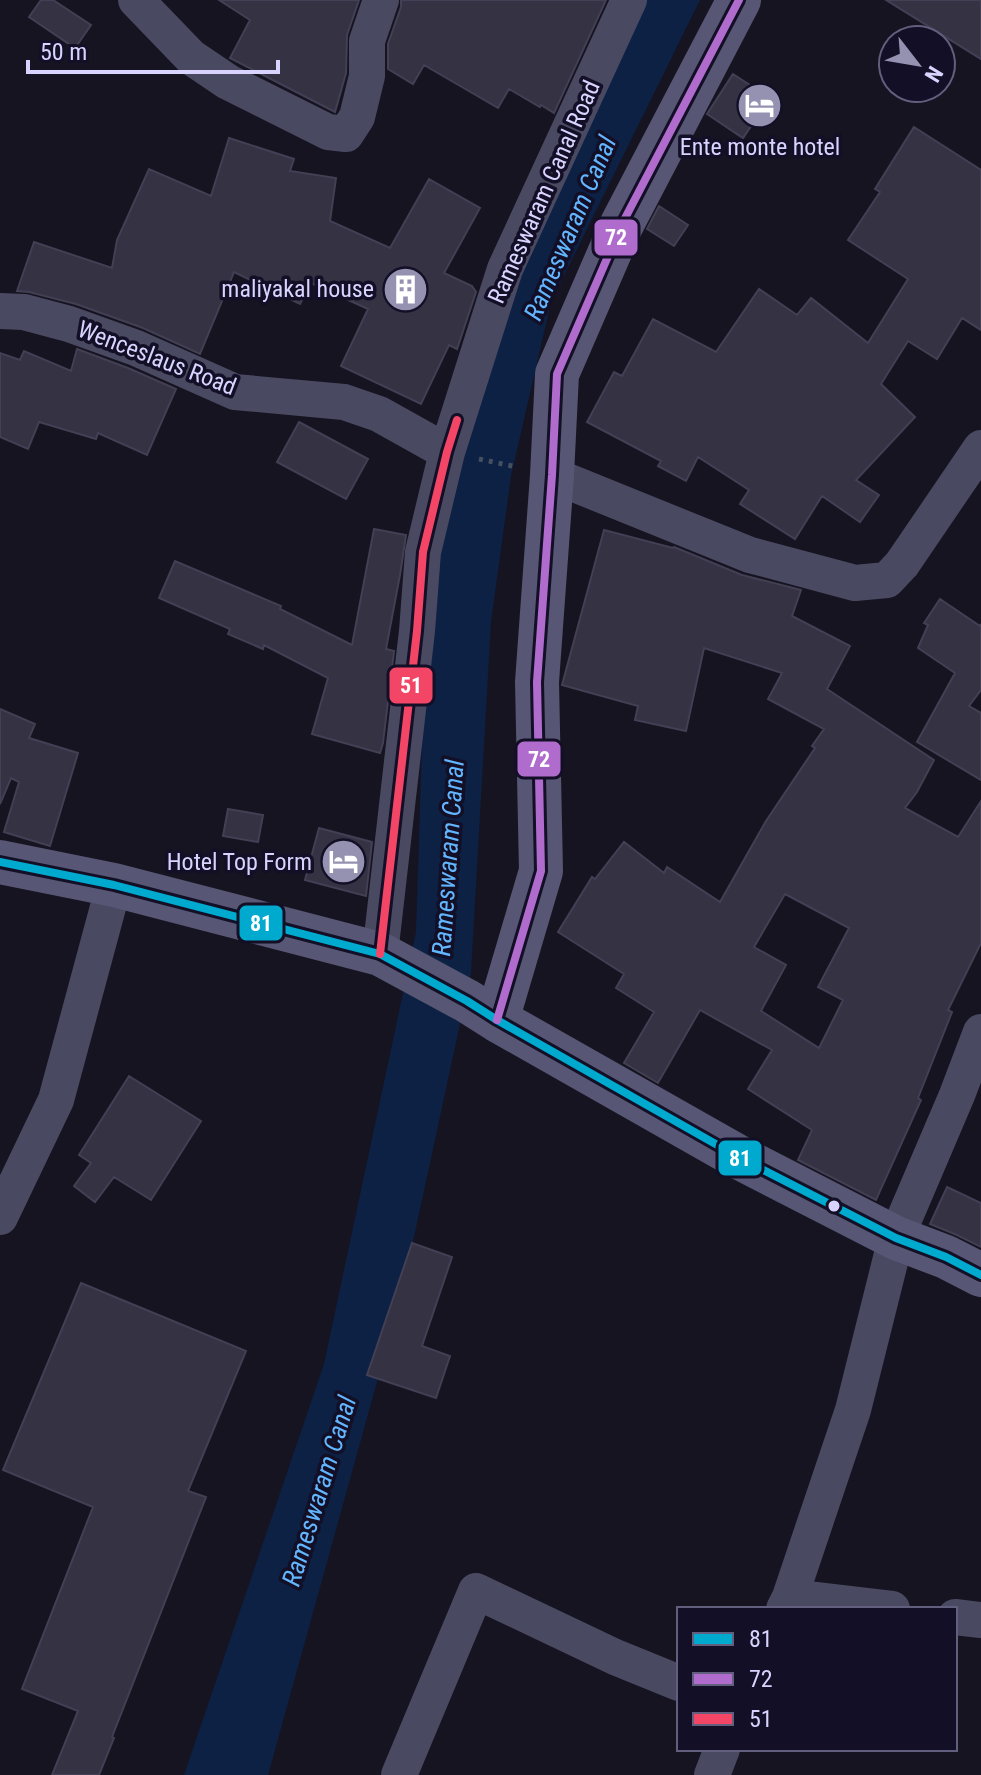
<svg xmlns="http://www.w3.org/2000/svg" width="981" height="1775" font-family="'Roboto Condensed',sans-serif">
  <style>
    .water { fill: #0d2144 }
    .building { fill: #343243; stroke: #433f54; stroke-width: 2; fill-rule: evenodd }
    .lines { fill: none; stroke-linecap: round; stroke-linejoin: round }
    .path { stroke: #44505f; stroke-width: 5; stroke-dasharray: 4 6; stroke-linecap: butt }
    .street { stroke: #4a4962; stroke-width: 36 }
    .secondary { stroke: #575674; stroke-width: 44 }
    .bus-1-casing { stroke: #130f26; stroke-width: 14 }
    .bus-2-casing { stroke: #130f26; stroke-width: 14 }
    .bus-3-casing { stroke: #130f26; stroke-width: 14 }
    .bus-1 { stroke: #00a9ce; stroke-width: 8 }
    .bus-2 { stroke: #b06ccc; stroke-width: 8 }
    .bus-3 { stroke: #f34667; stroke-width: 8 }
    .bus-dot { fill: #d9d4ff; stroke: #130f26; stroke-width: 3 }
    .labels { text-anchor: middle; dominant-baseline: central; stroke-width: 7; stroke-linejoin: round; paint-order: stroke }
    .poi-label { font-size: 24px; fill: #d9d4ff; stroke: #130f26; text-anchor: end }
    .street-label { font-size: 24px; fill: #d9d4ff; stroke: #130f26 }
    .water-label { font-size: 26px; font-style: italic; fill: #62b6ff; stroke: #130f26 }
    .line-badge { stroke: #130f26; stroke-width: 3 }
    .badge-label { font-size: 22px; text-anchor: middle; font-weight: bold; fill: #fff }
  </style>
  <rect width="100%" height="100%" fill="#161421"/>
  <!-- water -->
  <path class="water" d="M643,0H700L551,302L511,476L491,622L471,973L403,1288L268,1775H184L324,1364L416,932L428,557L510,284Z"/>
  <!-- building -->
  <path class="building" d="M41,0H53L91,25L75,48L29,17Z
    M219,0H359L347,35L346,73L335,112L230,58L250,20Z
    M401,0H606L554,113L541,105L540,107L509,89L498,108L424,65L413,84L388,69V44L401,7Z
    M886,0H981V59Z
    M733,74L770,98L743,138L707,114Z
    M914,127L981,170V330L962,318L937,359L908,341L881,384L915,417L856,480L879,495L860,522L822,496L795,539L740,504L749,490L698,457L686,481L658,466L661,461L587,422L614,372L622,376L653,319L716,352L759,289L797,315L811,298L868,343L908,279L848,240L880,192L875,189Z
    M229,138L294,159L290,171L336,178L330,221L390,248L429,179L480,208L444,273L472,286L476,292L457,349L449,345L421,404L341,366L368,309L311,283L300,304L234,272L200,354L143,328L76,304L29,292L17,291L34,242L112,268L117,240L149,169L211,196Z
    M659,206L688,225L674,246L647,229Z
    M77,349L128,368L176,389L147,455L98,433L96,439L39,422L28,449L0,437V353L20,360L24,351L71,371Z
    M299,422L368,459L346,499L277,462Z
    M374,529L406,535L400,575L386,649L394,651L383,743L380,753L312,734L328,678L264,645L263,649L228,634L230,629L159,598L175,561L281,606L280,609L352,645Z
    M604,530L673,548L674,547L742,575L801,590L792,616L850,646L827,689L934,760L917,792L905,808L958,837L981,801V943L948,1010L952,1012L918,1098L921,1100L876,1200L798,1160L812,1130L748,1089L772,1050L700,1010L658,1083L624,1063L654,1012L616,988L624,974L558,932L592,877L595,879L624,842L664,873L667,867L720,902L766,821L815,748L812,746L824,729L768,699L782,673L704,648L686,731L635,720L638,706L562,685ZM785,894L849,928L818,987L843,1000L819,1048L761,1011L786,965L754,947Z
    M940,599L980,626L981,624V690L969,706L981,713V780L917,742L955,673L918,648L928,625L924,623Z
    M0,709L35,724L29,738L78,753L50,846L4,832L19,782L11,778L0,804Z
    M228,809L263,815L258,842L223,836Z
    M319,828L372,842L366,896L305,880Z
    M129,1076L201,1121L151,1200L114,1177L95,1202L74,1186L91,1163L79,1155Z
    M947,1187L981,1203V1247L957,1235L930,1224Z
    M412,1243L452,1257L422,1346L450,1356L436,1398L367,1375Z
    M81,1283L246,1351L188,1491L206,1497L112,1737L114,1738L99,1775H52L78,1711L22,1689L93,1507L3,1470Z"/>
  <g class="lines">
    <!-- path -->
    <path class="path" d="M479,459L517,467"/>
    <!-- street -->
    <path class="street" d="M136,0L191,57L228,82L328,132L346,134L357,117L367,76V41L381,0
      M0,311L24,312L69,324L136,348L235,392L344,402L379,414L447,452
      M552,475L750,555L855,583L887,580L902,564L981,448
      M380,954L417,631L423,552L447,452L505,269L629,0
      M0,1217L56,1100L114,885
      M790,1597L892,1609
      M784,1609L790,1597L853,1410L896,1238L957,1095L981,1032
      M955,1617L981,1620
      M399,1775L476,1591L615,1657L679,1683
      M712,1775L722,1749"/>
    <!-- secondary -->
    <path class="secondary" d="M0,862L114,885L380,954L467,1001L497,1020L742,1159L896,1238L946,1257L981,1275
      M497,1020L541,871L537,682L552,475L557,374L622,224L739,0"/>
    <defs>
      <path id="bus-1" d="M0,862L114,885L380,954L467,1001L497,1020L742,1159L896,1238L946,1257L981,1275"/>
      <path id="bus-2" d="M497,1020L541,871L537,682L552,475L557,374L622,224L739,0"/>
      <path id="bus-3" d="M380,954L417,631L423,552L447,452L457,420"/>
    </defs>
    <!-- bus-1 casing -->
    <use href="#bus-1" class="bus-1-casing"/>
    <!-- bus-2 casing -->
    <use href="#bus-2" class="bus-2-casing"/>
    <!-- bus-3 casing -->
    <use href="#bus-3" class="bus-3-casing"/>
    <!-- bus-1 -->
    <use href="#bus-1" class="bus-1"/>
    <!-- bus-2 -->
    <use href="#bus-2" class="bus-2"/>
    <!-- bus-3 -->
    <use href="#bus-3" class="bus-3"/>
  </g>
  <!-- icons -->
  <defs>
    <symbol id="hotel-disc" viewBox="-11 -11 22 22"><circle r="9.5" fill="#9591b1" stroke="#130f26"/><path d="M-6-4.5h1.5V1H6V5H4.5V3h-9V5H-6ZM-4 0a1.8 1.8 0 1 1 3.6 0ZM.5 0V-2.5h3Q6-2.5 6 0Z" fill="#fff"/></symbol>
    <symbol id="building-disc" viewBox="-11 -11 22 22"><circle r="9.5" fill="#9591b1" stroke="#130f26"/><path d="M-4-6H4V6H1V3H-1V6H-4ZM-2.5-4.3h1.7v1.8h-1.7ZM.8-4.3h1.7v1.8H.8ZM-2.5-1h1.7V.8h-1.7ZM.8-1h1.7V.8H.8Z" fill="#fff"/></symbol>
  </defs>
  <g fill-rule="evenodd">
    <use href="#hotel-disc" x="734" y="80" width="51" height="51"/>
    <use href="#building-disc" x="380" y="264" width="51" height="51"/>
    <use href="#hotel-disc" x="318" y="836" width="51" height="51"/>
  </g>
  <!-- markers -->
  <circle class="bus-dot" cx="834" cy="1206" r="7"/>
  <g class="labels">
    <!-- poi labels -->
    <g class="poi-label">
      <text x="760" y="147" text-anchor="middle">Ente monte hotel</text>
      <text x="374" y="289">maliyakal house</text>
      <text x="312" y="862">Hotel Top Form</text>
    </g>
    <!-- street labels -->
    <g class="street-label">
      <text transform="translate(544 192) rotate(-66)">Rameswaram Canal Road</text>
      <text transform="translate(157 358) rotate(21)">Wenceslaus Road</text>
    </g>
    <!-- water labels -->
    <g class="water-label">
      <text transform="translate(570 228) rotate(-67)">Rameswaram Canal</text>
      <text transform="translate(448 858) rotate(-86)">Rameswaram Canal</text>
      <text transform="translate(319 1491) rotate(-73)">Rameswaram Canal</text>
    </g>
  </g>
  <g class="line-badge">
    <rect x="593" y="218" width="46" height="39" rx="8" fill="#b06ccc"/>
    <rect x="388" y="666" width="46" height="39" rx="8" fill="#f34667"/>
    <rect x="516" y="740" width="46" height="38" rx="8" fill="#b06ccc"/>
    <rect x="238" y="904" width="46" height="38" rx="8" fill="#00a9ce"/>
    <rect x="717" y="1139" width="46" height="38" rx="8" fill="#00a9ce"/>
  </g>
  <g class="badge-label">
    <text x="616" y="245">72</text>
    <text x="411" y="693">51</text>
    <text x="539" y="767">72</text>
    <text x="261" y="931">81</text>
    <text x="740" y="1166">81</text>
  </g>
  <!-- legend -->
  <rect x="677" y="1607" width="280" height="144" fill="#130f26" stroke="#625e7d" stroke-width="2"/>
  <rect x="693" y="1633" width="40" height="12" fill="#00a9ce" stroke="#625e7d" stroke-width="2"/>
  <text x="749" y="1647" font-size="24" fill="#d9d4ff">81</text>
  <rect x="693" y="1673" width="40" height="12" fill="#b06ccc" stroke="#625e7d" stroke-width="2"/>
  <text x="749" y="1687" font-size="24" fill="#d9d4ff">72</text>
  <rect x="693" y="1713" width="40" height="12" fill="#f34667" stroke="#625e7d" stroke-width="2"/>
  <text x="749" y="1727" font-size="24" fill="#d9d4ff">51</text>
  <!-- north arrow -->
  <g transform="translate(917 64) rotate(121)"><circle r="38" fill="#130f26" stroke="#625e7d" stroke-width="2"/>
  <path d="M0-6L14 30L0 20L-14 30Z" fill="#9591b1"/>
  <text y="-12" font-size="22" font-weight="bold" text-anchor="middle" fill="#d9d4ff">N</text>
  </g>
  <!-- scale -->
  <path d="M28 60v12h250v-12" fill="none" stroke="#d9d4ff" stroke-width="4"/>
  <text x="40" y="60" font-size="24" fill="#d9d4ff" stroke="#130f26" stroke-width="6" paint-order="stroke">50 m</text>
</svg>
